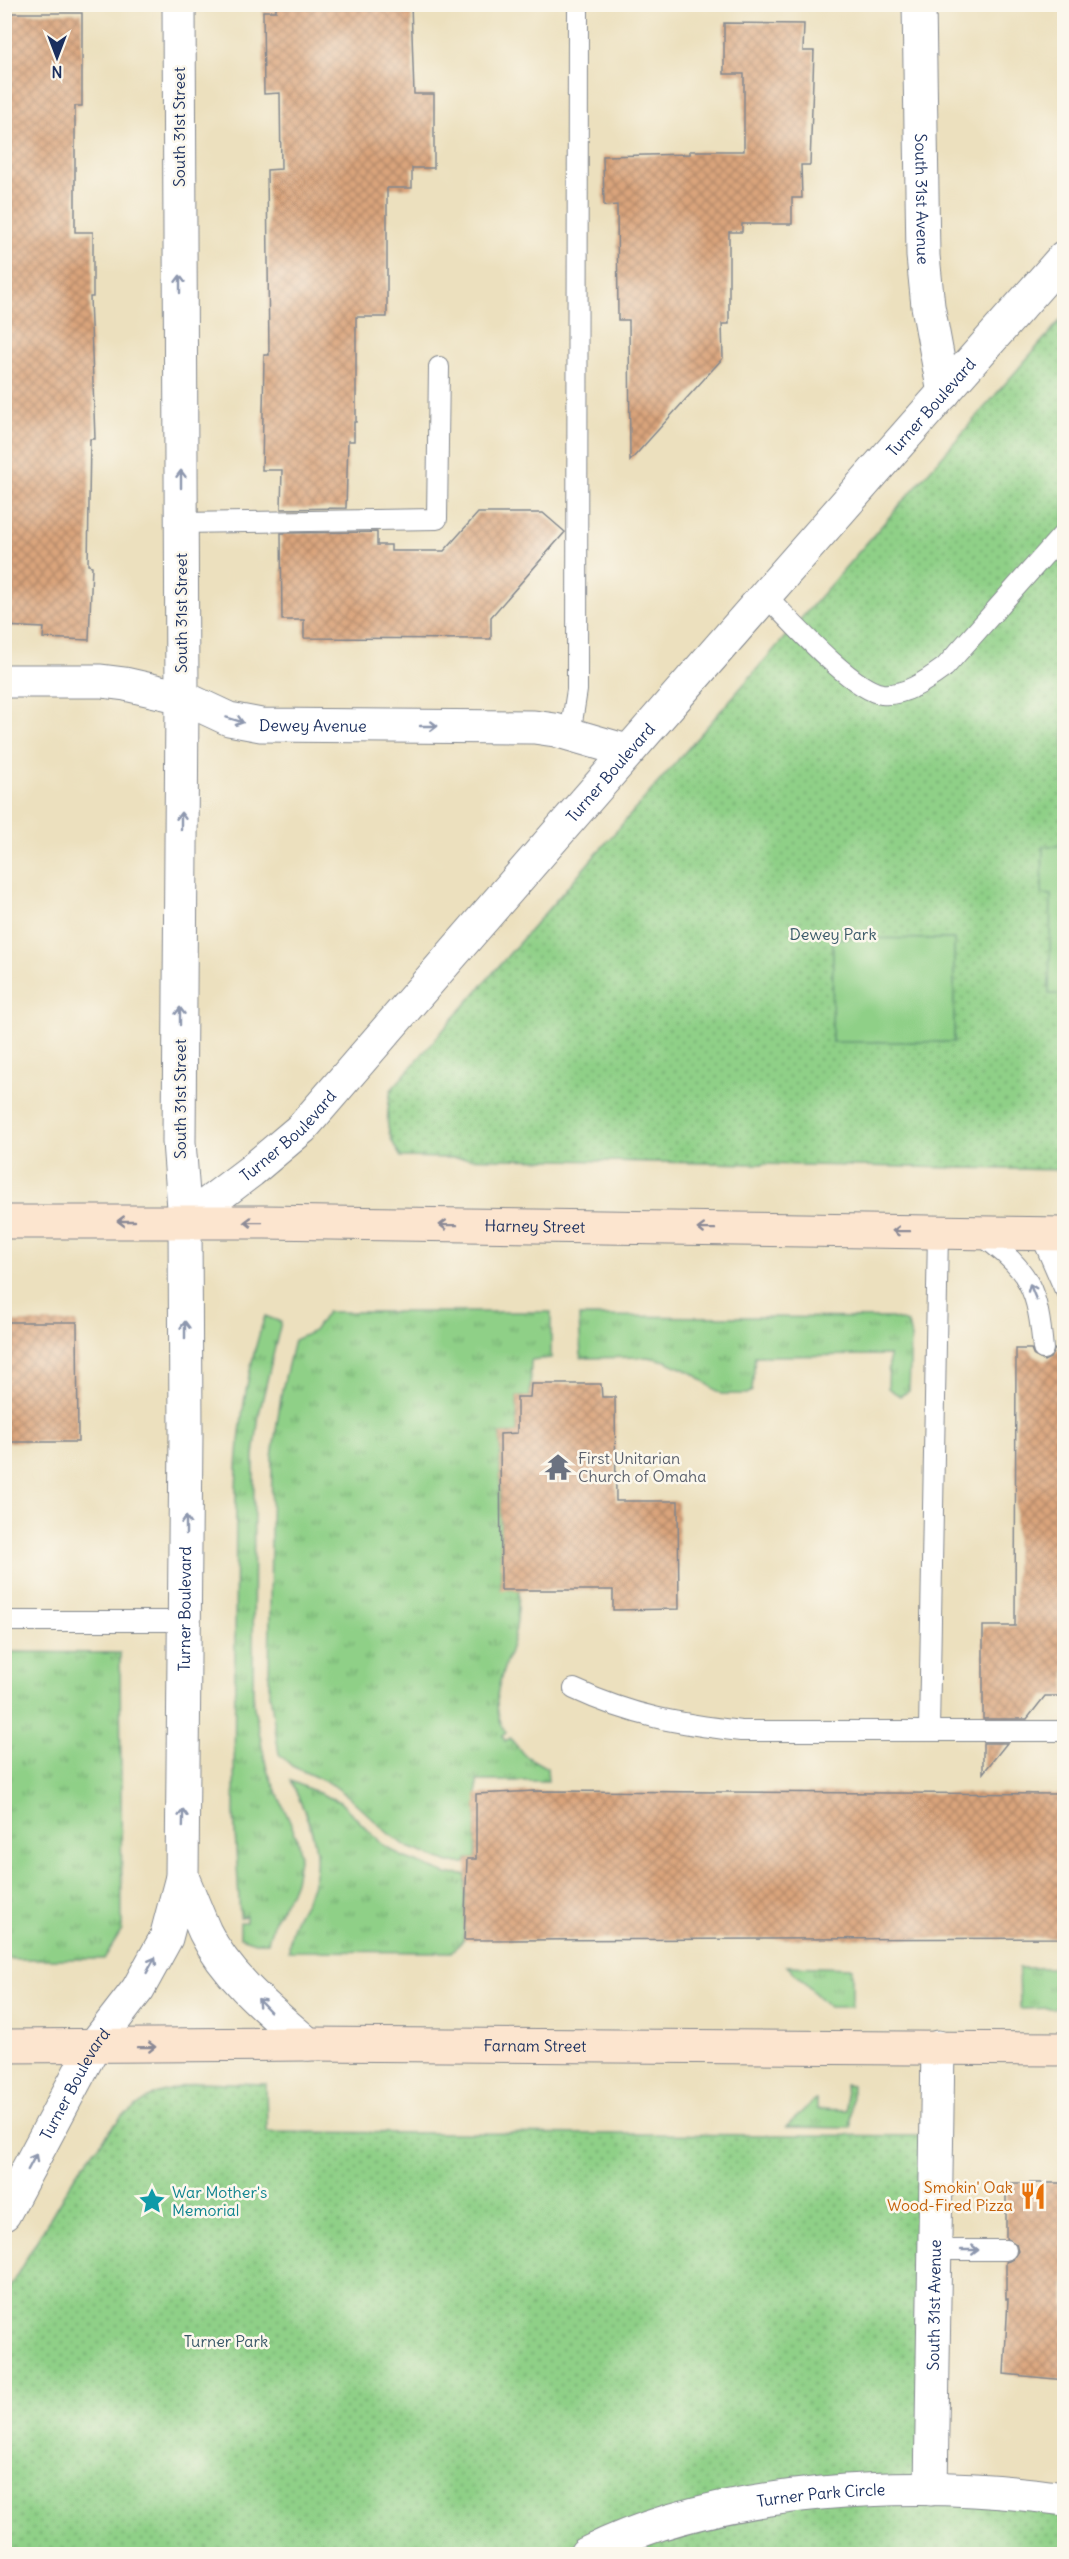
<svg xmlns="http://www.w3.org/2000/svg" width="1069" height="2559" font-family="Delius,sans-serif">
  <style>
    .grass { fill: url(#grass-tufts); stroke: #558072; stroke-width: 1.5 }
    .park { fill: url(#park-dots); stroke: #558072; stroke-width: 1.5 }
    .garden { fill: #8fd087; stroke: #558072; stroke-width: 1.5 }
    .building { fill: url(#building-cross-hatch) }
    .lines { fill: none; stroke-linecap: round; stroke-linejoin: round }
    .service-casing { stroke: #84888e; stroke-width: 22 }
    .minor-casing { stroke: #84888e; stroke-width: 35 }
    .tertiary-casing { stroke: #84888e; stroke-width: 35 }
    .secondary-casing { stroke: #84888e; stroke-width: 35 }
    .service { stroke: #fff; stroke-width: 20 }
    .minor { stroke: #fff; stroke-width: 33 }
    .tertiary { stroke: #fff; stroke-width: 33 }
    .secondary { stroke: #fce5cf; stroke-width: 33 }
    .oneway { stroke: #8d97ae }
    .oneway2 { stroke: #8c8a96 }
    .labels { text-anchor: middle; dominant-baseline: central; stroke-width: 5; stroke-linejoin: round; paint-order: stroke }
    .street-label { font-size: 16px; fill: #1b2f5e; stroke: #fbf7ec }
    .park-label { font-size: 16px; fill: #385768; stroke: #fbf7ec }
    .worship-label { font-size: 16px; fill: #5b616d; stroke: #fbf7ec; text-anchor: start }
    .food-label { font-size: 16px; fill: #c56008; stroke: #fbf7ec; text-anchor: end }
    .culture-label { font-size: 16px; fill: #0d838f; stroke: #fbf7ec; text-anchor: start }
  </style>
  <defs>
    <pattern id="grass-tufts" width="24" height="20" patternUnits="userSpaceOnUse" patternTransform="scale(1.5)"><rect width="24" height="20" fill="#8fd087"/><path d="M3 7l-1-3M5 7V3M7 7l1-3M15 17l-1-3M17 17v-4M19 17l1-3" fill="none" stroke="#74a972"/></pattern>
    <pattern id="park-dots" width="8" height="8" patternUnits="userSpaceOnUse" patternTransform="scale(1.5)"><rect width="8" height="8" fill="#8fd087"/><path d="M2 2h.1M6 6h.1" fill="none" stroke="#74a972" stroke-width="1.8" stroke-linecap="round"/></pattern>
    <pattern id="building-cross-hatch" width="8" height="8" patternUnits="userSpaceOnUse" patternTransform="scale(1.5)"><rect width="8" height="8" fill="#daa47b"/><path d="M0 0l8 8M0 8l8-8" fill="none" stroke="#b08668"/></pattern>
  </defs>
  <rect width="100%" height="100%" fill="#fbf7ec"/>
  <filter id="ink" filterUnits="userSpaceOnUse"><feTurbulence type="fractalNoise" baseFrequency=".0167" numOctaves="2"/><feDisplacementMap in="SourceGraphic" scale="12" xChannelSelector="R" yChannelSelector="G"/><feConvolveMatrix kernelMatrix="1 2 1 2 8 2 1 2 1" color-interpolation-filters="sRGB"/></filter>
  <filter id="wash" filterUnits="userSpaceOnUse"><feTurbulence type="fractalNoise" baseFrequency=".008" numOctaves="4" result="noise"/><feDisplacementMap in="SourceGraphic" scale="24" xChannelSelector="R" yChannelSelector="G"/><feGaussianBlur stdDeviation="1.35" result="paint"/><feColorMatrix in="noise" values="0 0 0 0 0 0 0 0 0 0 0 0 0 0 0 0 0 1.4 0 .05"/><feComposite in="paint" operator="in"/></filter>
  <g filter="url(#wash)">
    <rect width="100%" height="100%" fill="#ece0be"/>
    <!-- grass -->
    <path class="grass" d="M327,1312H551V1358L531,1360L530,1397H517V1433L500,1434L501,1589L519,1590C518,1606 518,1622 514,1637C506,1671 485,1697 506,1733L502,1736L505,1741L510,1738L524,1755L547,1768L548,1781H477L476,1859H467L466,1863H449L408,1847L389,1834L349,1797L333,1785L292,1766L279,1754L269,1688L272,1457L282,1390L294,1340L314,1331Z
      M265,1316L281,1322L259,1414L254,1456L253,1702L267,1770L297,1838L300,1854L295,1881L290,1894L274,1920L268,1942H255L240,1937V1922H246V1916L240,1917L234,1814L236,1489C238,1429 246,1372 265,1316Z
      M579,1316L891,1318L908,1323L911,1337L909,1391L900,1396L888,1388L889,1355L755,1356L752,1391L747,1394H721L694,1374L666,1361L648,1357L581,1358Z
      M5,1652L120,1653L122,1930L104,1959H5Z
      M291,1781L340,1802L382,1844L403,1857L447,1874L466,1875L464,1940L451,1952L289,1951C290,1921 296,1921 308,1896C328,1855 308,1819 291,1781Z
      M787,1966L852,1968V2007H829Z
      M1019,1968H1064V1998L1054,2008L1020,2009Z
      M845,2085L852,2086L851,2128L786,2127L813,2101L817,2100V2109L847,2110Z"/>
    <!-- park -->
    <path class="park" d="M1064,316V1170L401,1157C384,1132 386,1118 391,1090Z
      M198,2082L266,2084L267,2132L936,2136L931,2489L1064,2499V2554H5L4,2297L75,2175L121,2117L155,2094Z"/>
    <!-- garden -->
    <path class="garden" d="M1043,846H1064V994H1049L1051,895L1042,894Z
      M833,938L954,939V1042H832Z"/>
    <g id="blocks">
      <!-- building -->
      <path class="building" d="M276,4H411L414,94H434V168H412V188H387V317H356V422H354V441H348L346,508L281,509L282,470H262L264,355H269L267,170L281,169L280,93L264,94L263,11H276Z
        M9,13H82V106H75V232H93V297H90L95,439H90L88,565L92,566L89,640L43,638L44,628L4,626V39H9Z
        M724,23L804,24L803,51H814L810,165H801L802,198H792V224H742V232H729V324H722L723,358L630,461L629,320H618L617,205L604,206L603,156L690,154V151H744V74H724Z
        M478,513H543L565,532L491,617V639L304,638V620H282L281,533L377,532V545H391V551H444Z
        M4,1322H77L78,1442H4Z
        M1016,1349H1031L1034,1356L1044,1361L1050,1358L1055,1349H1065V1696H1045L1027,1719H983V1626H1015Z
        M531,1384H601L602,1397H615L616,1501H678L679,1609L613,1610V1590H501L500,1434L517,1433V1397H530Z
        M983,1743H1007L983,1773Z
        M535,1791L1065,1794V1938L464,1940L467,1859H476V1794Z
        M1006,2183H1065V2380L1004,2374L1008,2299H1006V2262L1012,2260L1018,2251L1016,2244L1006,2238Z"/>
    </g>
  </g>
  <g filter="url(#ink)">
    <use href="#blocks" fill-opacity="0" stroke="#84888e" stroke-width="1.5"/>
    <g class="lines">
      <defs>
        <path id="service" d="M181,523L437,519L439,367
          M767,597C789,619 852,690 882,694C906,696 927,680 945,667L1064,533
          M570,735L577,690L578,4
          M1040,1233L1064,1288
          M980,1235C1030,1268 1038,1292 1043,1349
          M4,1621H186
          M574,1689C632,1716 679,1724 741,1731H1064
          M929,1731L938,1232
          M935,2250H1006"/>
        <g id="minor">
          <path id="s1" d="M919,4L923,256L928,306L944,393"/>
          <path id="s2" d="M4,681H101L125,684L182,697L229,719L261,725L534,727L555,730L627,751"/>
          <path id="s3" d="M931,2489L938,2047"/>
          <path id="s4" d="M586,2554C718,2486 919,2478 1064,2499"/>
        </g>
        <g id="tertiary">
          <path id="s5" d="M185,1221L251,1171L302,1128C554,836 808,545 1064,257"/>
          <path d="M182,1877C190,1895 197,1914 205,1932C227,1977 271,2012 308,2044"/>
          <path id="s6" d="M4,2214L93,2047L138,1989L166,1938L182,1877L186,1433L185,1221L179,1142L182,697L179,4"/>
        </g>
        <g id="secondary">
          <path id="s7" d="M4,1222H264L1064,1234"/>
          <path id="s8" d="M4,2046L308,2044L1064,2049"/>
        </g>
      </defs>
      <!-- service casing -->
      <use href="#service" class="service-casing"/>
      <!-- minor casing -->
      <use href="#minor" class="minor-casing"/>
      <!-- tertiary casing -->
      <use href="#tertiary" class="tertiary-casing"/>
      <!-- secondary casing -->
      <use href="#secondary" class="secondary-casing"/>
      <!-- service -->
      <use href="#service" class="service"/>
      <!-- minor -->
      <use href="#minor" class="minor"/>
      <!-- tertiary -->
      <use href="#tertiary" class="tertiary"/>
      <!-- secondary -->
      <use href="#secondary" class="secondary"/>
    </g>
    <!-- one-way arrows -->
    <defs><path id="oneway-shaft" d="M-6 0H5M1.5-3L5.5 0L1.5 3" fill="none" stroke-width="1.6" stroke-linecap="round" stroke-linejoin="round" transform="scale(1.5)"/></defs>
    <g class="oneway">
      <use href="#oneway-shaft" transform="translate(180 284) rotate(-90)"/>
      <use href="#oneway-shaft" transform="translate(181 479) rotate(-90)"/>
      <use href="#oneway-shaft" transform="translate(235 720) rotate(17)"/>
      <use href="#oneway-shaft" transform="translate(429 726)"/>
      <use href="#oneway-shaft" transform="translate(181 821) rotate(-90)"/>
      <use href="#oneway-shaft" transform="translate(180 1016) rotate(-90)"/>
      <use href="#oneway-shaft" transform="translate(1033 1292) rotate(-112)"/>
      <use href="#oneway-shaft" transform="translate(185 1330) rotate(-90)"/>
      <use href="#oneway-shaft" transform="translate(186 1525) rotate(-90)"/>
      <use href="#oneway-shaft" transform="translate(183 1818) rotate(-89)"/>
      <use href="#oneway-shaft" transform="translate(151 1965) rotate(-61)"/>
      <use href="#oneway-shaft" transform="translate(264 2005) rotate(-134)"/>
      <use href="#oneway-shaft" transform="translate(32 2162) rotate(-62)"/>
      <use href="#oneway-shaft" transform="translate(970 2250)"/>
    </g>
    <g class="oneway2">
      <use href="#oneway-shaft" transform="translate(126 1221) rotate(180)"/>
      <use href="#oneway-shaft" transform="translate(253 1222) rotate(-179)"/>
      <use href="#oneway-shaft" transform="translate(448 1225) rotate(-179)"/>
      <use href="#oneway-shaft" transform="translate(706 1229) rotate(-179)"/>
      <use href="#oneway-shaft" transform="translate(901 1231) rotate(-179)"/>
      <use href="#oneway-shaft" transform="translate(147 2047) rotate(-1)"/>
    </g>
  </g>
  <!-- icons -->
  <defs>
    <symbol id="temple-bare" viewBox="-9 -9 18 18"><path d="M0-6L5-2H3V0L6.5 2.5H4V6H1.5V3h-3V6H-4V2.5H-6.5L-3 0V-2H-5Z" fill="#6b7280" stroke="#fbf7ec" stroke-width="2.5" paint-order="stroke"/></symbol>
    <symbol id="restaurant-bare" viewBox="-9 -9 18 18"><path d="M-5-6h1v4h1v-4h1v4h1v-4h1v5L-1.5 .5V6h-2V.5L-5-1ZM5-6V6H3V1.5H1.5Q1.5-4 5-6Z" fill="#e8710a" stroke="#fbf7ec" stroke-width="2.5" paint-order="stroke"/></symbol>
    <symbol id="sight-bare" viewBox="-9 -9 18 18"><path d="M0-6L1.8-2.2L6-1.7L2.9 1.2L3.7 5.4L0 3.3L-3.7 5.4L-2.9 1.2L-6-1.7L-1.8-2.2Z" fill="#0f9aa8" stroke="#fbf7ec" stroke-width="2.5" paint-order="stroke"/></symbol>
  </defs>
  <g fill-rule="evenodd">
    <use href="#temple-bare" x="539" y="1448" width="38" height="38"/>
    <use href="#restaurant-bare" x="1014" y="2177" width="38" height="38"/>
    <use href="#sight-bare" x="133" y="2182" width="38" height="38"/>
  </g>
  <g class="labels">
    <!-- street labels -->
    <g class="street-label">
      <text transform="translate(179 127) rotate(-90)">South 31st Street</text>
      <text stroke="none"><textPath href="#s1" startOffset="195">South 31st Avenue</textPath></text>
      <text stroke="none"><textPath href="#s5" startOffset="1106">Turner Boulevard</textPath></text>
      <text transform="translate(181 613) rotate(-90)">South 31st Street</text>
      <text stroke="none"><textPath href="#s2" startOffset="316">Dewey Avenue</textPath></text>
      <text stroke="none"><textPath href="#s5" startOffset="620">Turner Boulevard</textPath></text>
      <text transform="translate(180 1099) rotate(-90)">South 31st Street</text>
      <text stroke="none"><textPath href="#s5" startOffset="134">Turner Boulevard</textPath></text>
      <text stroke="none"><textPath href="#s7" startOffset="531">Harney Street</textPath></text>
      <text stroke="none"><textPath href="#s6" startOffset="652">Turner Boulevard</textPath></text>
      <text stroke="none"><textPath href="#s8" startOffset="531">Farnam Street</textPath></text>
      <text stroke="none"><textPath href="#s6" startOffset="148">Turner Boulevard</textPath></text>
      <text stroke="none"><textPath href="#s3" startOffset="184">South 31st Avenue</textPath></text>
      <text stroke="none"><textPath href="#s4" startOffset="244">Turner Park Circle</textPath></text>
    </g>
    <!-- park labels -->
    <g class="park-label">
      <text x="833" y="934">Dewey Park</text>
      <text x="226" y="2341">Turner Park</text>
    </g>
    <!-- worship labels -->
    <g class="worship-label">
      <text x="578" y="1458">First Unitarian<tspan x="578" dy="18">Church of Omaha</tspan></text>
    </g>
    <!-- food labels -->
    <g class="food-label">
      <text x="1013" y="2187">Smokin' Oak<tspan x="1013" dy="18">Wood-Fired Pizza</tspan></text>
    </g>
    <!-- culture labels -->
    <g class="culture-label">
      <text x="172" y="2192">War Mother's<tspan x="172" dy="18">Memorial</tspan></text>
    </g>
  </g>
  <!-- margin -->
  <rect width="1069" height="2559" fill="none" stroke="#fbf7ec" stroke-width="24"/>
  <!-- north arrow -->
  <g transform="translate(57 57) rotate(180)" stroke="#fbf7ec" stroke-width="4.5" paint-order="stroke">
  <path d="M0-4.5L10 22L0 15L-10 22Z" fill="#1b2f5e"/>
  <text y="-9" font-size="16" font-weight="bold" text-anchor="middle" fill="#1b2f5e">N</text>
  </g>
</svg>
